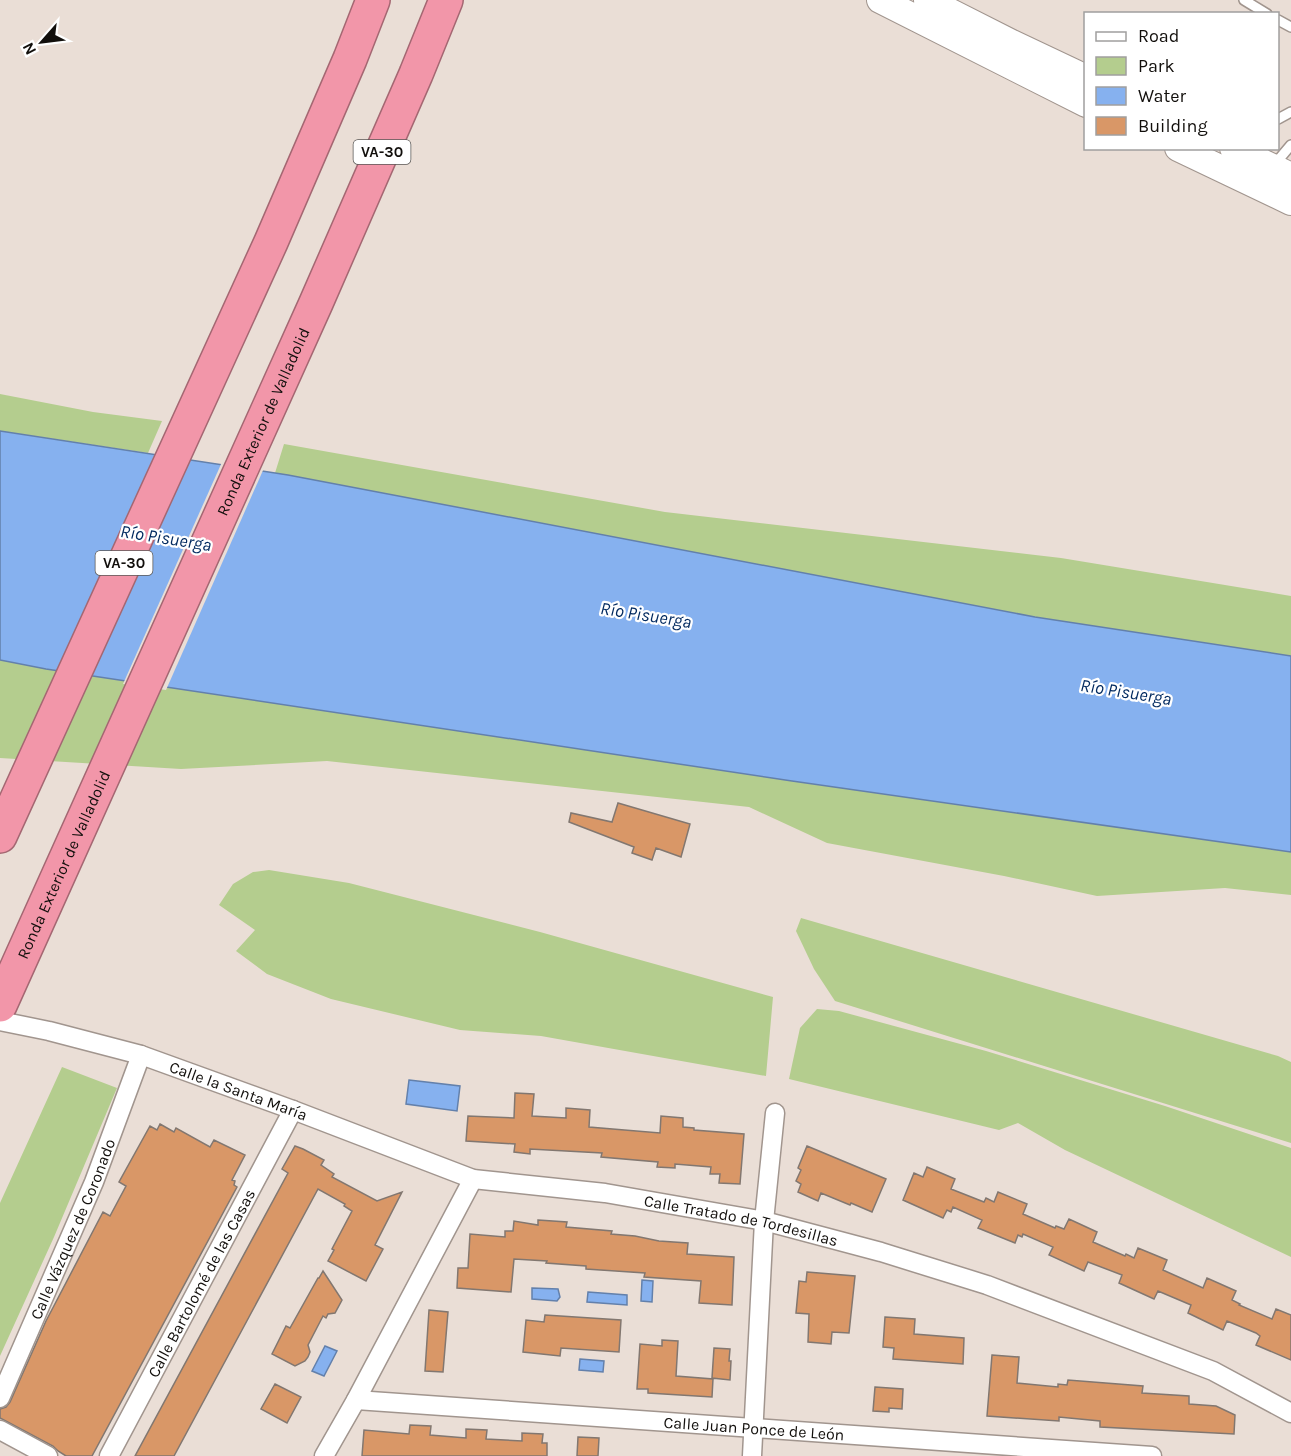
<svg xmlns="http://www.w3.org/2000/svg" width="1291" height="1456" font-family="Karla,sans-serif">
  <style>
    .green { fill: #b4cd8e }
    .water { fill: #86b1ef; stroke: #6380ab; stroke-width: 1.5 }
    .pier { fill: #eaded6 }
    .building { fill: #d99767; stroke: #827770; stroke-width: 1.5 }
    .lines { fill: none; stroke-linecap: round; stroke-linejoin: round }
    .lane-casing { stroke: #a1958e; stroke-width: 12 }
    .street-casing { stroke: #a1958e; stroke-width: 21 }
    .secondary-casing { stroke: #a1958e; stroke-width: 28 }
    .highway-casing { stroke: #a46772; stroke-width: 36 }
    .lane { stroke: #fff; stroke-width: 9 }
    .street { stroke: #fff; stroke-width: 18 }
    .secondary { stroke: #fff; stroke-width: 26 }
    .highway { stroke: #f296a9; stroke-width: 33 }
    .labels { text-anchor: middle; dominant-baseline: central; stroke-width: 4.5; stroke-linejoin: round; paint-order: stroke }
    .shield { fill: #fff; stroke: #595755; stroke-width: 1.5 }
    .shield-label { font-size: 15px; font-weight: bold; fill: #120f0c }
    .street-label { font-size: 16px; fill: #120f0c; stroke: #fff }
    .water-label { font-size: 18px; font-style: italic; fill: #01295f; stroke: #fff }
  </style>
  <rect width="100%" height="100%" fill="#eaded6"/>
  <!-- green -->
  <path class="green" d="M0,394L93,412L162,421L148,453L0,431Z
    M284,444L665,512L1061,558L1291,596V656L1035,617L275,473Z
    M0,660L46,669L792,781L1291,852V895L1225,888L1097,896L1004,876L827,843L749,807L327,761L181,769L0,758Z
    M269,870L349,883L540,932L773,997L766,1076L541,1036L460,1030L331,999L267,974L236,951L255,930L219,905L233,884L253,872Z
    M801,918L1278,1056L1291,1062V1143L835,1001L814,969L796,931Z
    M817,1009L839,1011L986,1051L1165,1106L1291,1148V1257L1065,1150L1018,1123L999,1130L789,1079L800,1028Z
    M62,1067L117,1088L54,1237L0,1356V1203Z"/>
  <!-- water -->
  <path class="water" d="M0,431L288,475L1035,617L1291,656V852L792,781L46,669L0,660Z
    M409,1080L460,1086L457,1111L406,1104Z
    M642,1280L653,1281L652,1302L641,1301Z
    M532,1288L558,1289L560,1297L557,1301L532,1299Z
    M588,1292L627,1295V1305L587,1302Z
    M325,1346L337,1351L324,1376L312,1371Z
    M580,1359L604,1361L603,1372L579,1370Z"/>
  <!-- pier -->
  <path class="pier" d="M222,462L264,468L166,690L123,684Z"/>
  <!-- building -->
  <path class="building" d="M618,803L690,824L681,857L656,848L652,860L632,853L634,847L569,822L571,813L612,822Z
    M515,1093L534,1094L532,1116L566,1118V1108L590,1110L589,1127L660,1133L661,1116L683,1118V1127L694,1128V1130L744,1134L740,1184L719,1183L720,1174H710L711,1167L675,1164V1168L657,1167L658,1162L601,1157L602,1153L530,1149V1154L514,1152L515,1144L466,1141L468,1116L514,1118Z
    M160,1124L174,1132L176,1128L210,1147L214,1140L245,1155L232,1180L235,1181L234,1185L237,1187L92,1456H66L58,1451L53,1446L0,1418V1409L6,1407L10,1402L46,1321L103,1212L110,1216L126,1186L119,1182L150,1126L157,1130Z
    M295,1146L303,1149L324,1160L321,1165L334,1174L332,1177L377,1201L402,1192L375,1245L383,1249L366,1281L328,1261L334,1250L332,1249L352,1211L344,1206L345,1204L318,1189L174,1456H135L288,1173L282,1169Z
    M807,1146L886,1179L872,1212L851,1203L850,1205L821,1193L818,1201L798,1192L801,1184L796,1181L801,1170L798,1168Z
    M927,1167L955,1179L951,1189L984,1202L986,1198L994,1202L998,1192L1027,1204L1023,1214L1055,1228L1056,1226L1064,1229L1069,1219L1097,1232L1093,1242L1125,1256L1126,1254L1134,1258L1138,1248L1167,1260L1163,1270L1203,1288L1207,1278L1236,1291L1232,1300L1240,1304L1239,1305L1272,1319L1276,1309L1291,1315V1360L1256,1345L1260,1336L1256,1333L1227,1321L1223,1330L1188,1313L1191,1305L1158,1291L1154,1299L1119,1283L1122,1275L1088,1262L1084,1271L1049,1255L1053,1247L1023,1234L1022,1237L1018,1235L1015,1243L978,1228L982,1220L953,1207L951,1212L947,1210L943,1218L903,1200L914,1173L923,1177Z
    M538,1220L567,1222L566,1227L612,1231L611,1234L635,1236L659,1241L688,1243L687,1254L734,1257L732,1305L699,1303L701,1281L644,1277L645,1273L586,1269V1266L546,1263L547,1261L514,1259L511,1292L457,1288L458,1268H468L470,1234L505,1237V1231H513L514,1221L538,1225Z
    M323,1271L342,1300L335,1313L328,1314L326,1318L323,1316L308,1345L310,1352L308,1357L305,1361L295,1366L272,1354L286,1326L290,1328L318,1278H319Z
    M807,1272L855,1276L849,1333L832,1332L831,1344L808,1342L809,1314L796,1313L799,1281L806,1282Z
    M429,1310L448,1312L443,1372L425,1371Z
    M545,1315L621,1320L619,1352L561,1348L560,1356L523,1352L526,1320L544,1322Z
    M885,1317L915,1319L914,1334L964,1338L963,1364L893,1359L894,1348L883,1347Z
    M662,1340L678,1341L676,1376L713,1379L712,1397L648,1393V1389H637L640,1344L662,1346Z
    M714,1348L730,1349L729,1361H731L730,1380L712,1378Z
    M992,1355L1019,1357L1017,1383L1058,1387V1384L1067,1385L1068,1380L1143,1386L1142,1393L1189,1396V1404L1216,1406L1235,1415L1234,1434L1100,1427V1421L1059,1417V1421L987,1416Z
    M275,1384L301,1397L287,1423L261,1409Z
    M875,1387L903,1389L902,1409L889,1408V1412L873,1411Z
    M410,1425L431,1426L430,1435L466,1438V1429L487,1430L486,1439L522,1441V1433L543,1434L542,1443H547V1456H362L364,1430L409,1434Z
    M578,1437L599,1438L598,1456H577Z"/>
  <g class="lines">
    <defs>
      <path id="lane" d="M1244,0L1267,14
        M1278,20L1291,27
        M1278,119L1291,112
        M1264,148L1263,155L1267,164L1280,158L1291,145"/>
      <g id="street">
        <path id="s1" d="M0,1021L49,1031L141,1055L293,1110L473,1179L605,1193L764,1221L881,1252L987,1285L1213,1371L1291,1413"/>
        <path id="s2" d="M0,1398L94,1182L141,1055"/>
        <path id="s3" d="M356,1400L1152,1456"/>
        <path d="M0,1430L48,1456"/>
        <path id="s4" d="M109,1456L293,1110"/>
        <path d="M324,1456L356,1400L473,1179"/>
        <path d="M752,1456L764,1221L775,1113"/>
      </g>
      <path id="secondary" d="M880,0L1086,104
        M927,0L1012,43L1086,78
        M1178,148L1291,202
        M1233,148L1291,176"/>
      <g id="highway">
        <path d="M0,836L271,242L350,59L373,0"/>
        <path id="s5" d="M0,1005L316,303L416,74L446,0"/>
      </g>
    </defs>
    <!-- lane casing -->
    <use href="#lane" class="lane-casing"/>
    <!-- street casing -->
    <use href="#street" class="street-casing"/>
    <!-- secondary casing -->
    <use href="#secondary" class="secondary-casing"/>
    <!-- highway casing -->
    <use href="#highway" class="highway-casing"/>
    <!-- lane -->
    <use href="#lane" class="lane"/>
    <!-- street -->
    <use href="#street" class="street"/>
    <!-- secondary -->
    <use href="#secondary" class="secondary"/>
    <!-- highway -->
    <use href="#highway" class="highway"/>
  </g>
  <g class="labels">
    <!-- shield labels -->
    <g class="shield">
      <rect x="353.5" y="140" width="57" height="24" rx="4.5"/>
      <rect x="95.5" y="551" width="57" height="24" rx="4.5"/>
    </g>
    <g class="shield-label">
      <text x="382" y="152">VA-30</text>
      <text x="124" y="563">VA-30</text>
    </g>
    <!-- street labels -->
    <g class="street-label">
      <text stroke="none"><textPath href="#s5" startOffset="640">Ronda Exterior de Valladolid</textPath></text>
      <text stroke="none"><textPath href="#s5" startOffset="154">Ronda Exterior de Valladolid</textPath></text>
      <text stroke="none"><textPath href="#s1" startOffset="249">Calle la Santa María</textPath></text>
      <text stroke="none"><textPath href="#s1" startOffset="771">Calle Tratado de Tordesillas</textPath></text>
      <text stroke="none"><textPath href="#s2" startOffset="184">Calle Vázquez de Coronado</textPath></text>
      <text stroke="none"><textPath href="#s4" startOffset="196">Calle Bartolomé de las Casas</textPath></text>
      <text stroke="none"><textPath href="#s3" startOffset="399">Calle Juan Ponce de León</textPath></text>
    </g>
    <!-- water labels -->
    <g class="water-label">
      <text transform="translate(166 538) rotate(9)">Río Pisuerga</text>
      <text transform="translate(646 615) rotate(9)">Río Pisuerga</text>
      <text transform="translate(1126 692) rotate(9)">Río Pisuerga</text>
    </g>
  </g>
  <!-- legend -->
  <rect x="1084" y="12" width="195" height="138" fill="#ffffff" stroke="#a09f9e" stroke-width="1.5"/>
  <rect x="1096" y="32" width="30" height="9" fill="#ffffff" stroke="#a09f9e" stroke-width="1.5"/>
  <text x="1138" y="42" font-size="18" fill="#120f0c">Road</text>
  <rect x="1096" y="57" width="30" height="18" fill="#b4cd8e" stroke="#a09f9e" stroke-width="1.5"/>
  <text x="1138" y="72" font-size="18" fill="#120f0c">Park</text>
  <rect x="1096" y="87" width="30" height="18" fill="#86b1ef" stroke="#a09f9e" stroke-width="1.5"/>
  <text x="1138" y="102" font-size="18" fill="#120f0c">Water</text>
  <rect x="1096" y="117" width="30" height="18" fill="#d99767" stroke="#a09f9e" stroke-width="1.5"/>
  <text x="1138" y="132" font-size="18" fill="#120f0c">Building</text>
  <!-- north arrow -->
  <g transform="translate(42 42) rotate(242)" stroke="#ffffff" stroke-width="4.5" paint-order="stroke">
  <path d="M0-4.5L10 22L0 15L-10 22Z" fill="#120f0c"/>
  <text y="-9" font-size="16" font-weight="bold" text-anchor="middle" fill="#120f0c">N</text>
  </g>
</svg>
